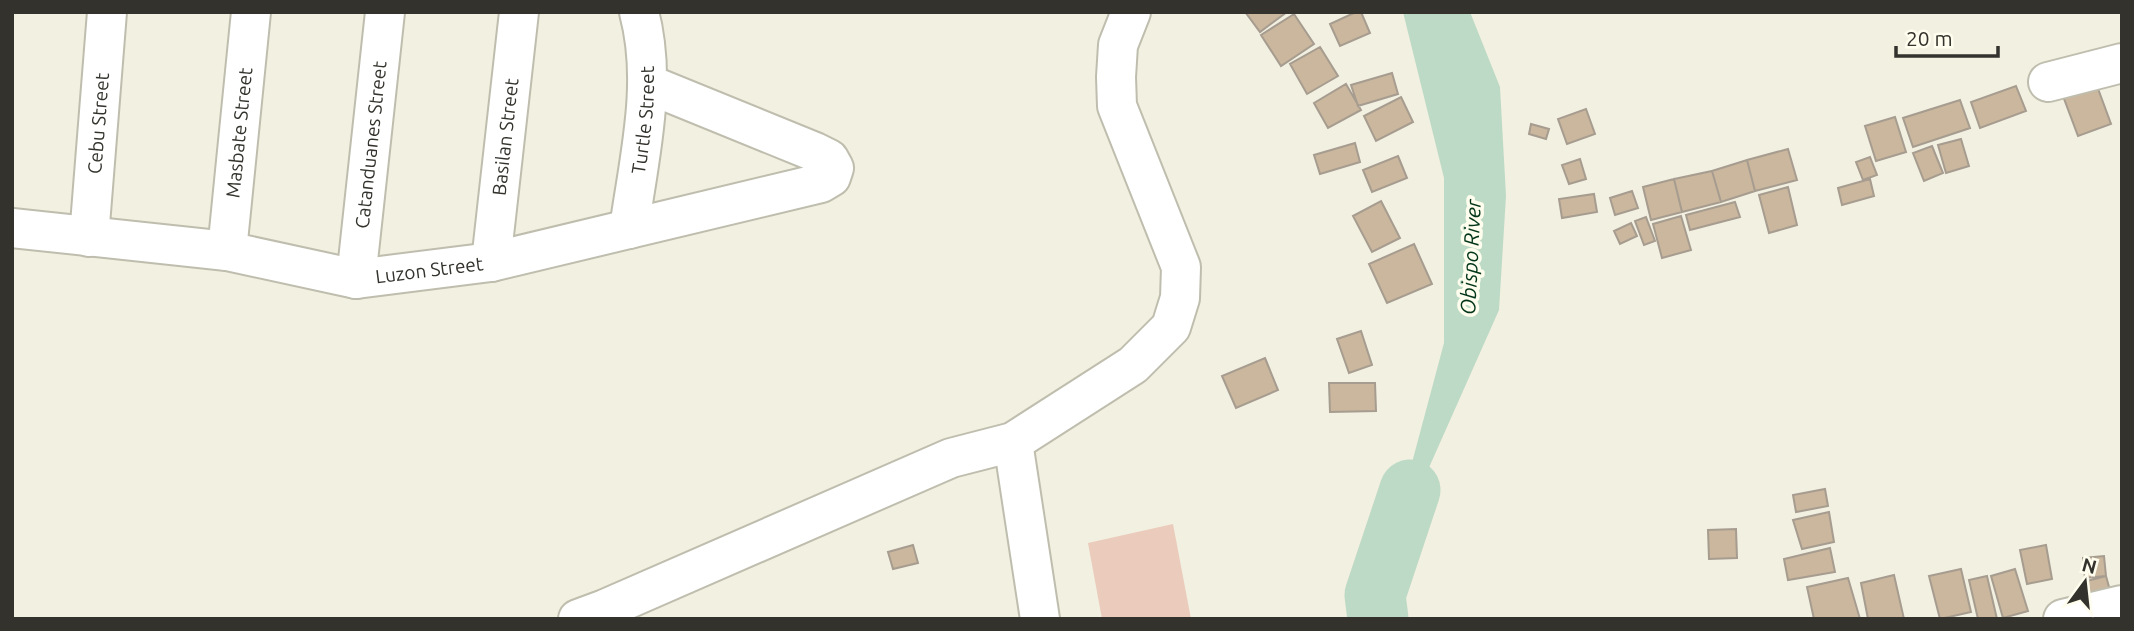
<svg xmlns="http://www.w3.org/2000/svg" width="2134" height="631" font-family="Ubuntu,sans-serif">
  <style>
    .green { fill: #eacbbc }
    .water { fill: #bddac6 }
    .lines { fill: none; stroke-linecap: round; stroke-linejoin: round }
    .river { stroke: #bddac6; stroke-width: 61 }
    .building { fill: #cab79d; stroke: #a69c8f; stroke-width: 2 }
    .street-casing { stroke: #bfbeae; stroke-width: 42 }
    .street { stroke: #fff; stroke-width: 38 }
    .labels { text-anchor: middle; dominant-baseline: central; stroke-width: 7; stroke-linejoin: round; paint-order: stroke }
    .street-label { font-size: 19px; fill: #33322c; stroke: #fffded }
    .water-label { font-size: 21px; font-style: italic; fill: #00351a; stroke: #fffded }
  </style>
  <rect width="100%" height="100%" fill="#f2f0e0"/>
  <!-- green -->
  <path class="green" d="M1173,524L1191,619H1102L1088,543Z"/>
  <!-- water -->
  <path class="water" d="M1403,12H1470L1500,87L1506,196L1499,310L1383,571L1444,343V178Z"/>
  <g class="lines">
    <!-- river -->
    <path class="river" d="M1378,619L1375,595L1410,490"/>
  </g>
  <!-- building -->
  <path class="building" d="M1248,12H1287L1260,32L1246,13Z
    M1356,12H1361L1370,33L1340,46L1330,24Z
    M1294,14L1314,44L1281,66L1261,35Z
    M1320,47L1338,76L1307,94L1290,64Z
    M1392,73L1398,94L1358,106L1351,85Z
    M2093,75L2111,124L2078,136L2060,88Z
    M1346,84L1361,110L1328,128L1314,103Z
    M2016,86L2026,111L1980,128L1971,102Z
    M1401,97L1413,122L1376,141L1364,116Z
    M1960,100L1970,128L1913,147L1903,118Z
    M1586,109L1595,134L1567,144L1558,119Z
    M1895,117L1906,152L1876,161L1865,126Z
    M1531,124L1549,129L1546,139L1529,134Z
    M1961,139L1969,166L1946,173L1938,145Z
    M1355,143L1360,162L1320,174L1314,155Z
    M1932,146L1943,173L1924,181L1913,153Z
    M1788,149L1797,180L1755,191L1747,160Z
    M1398,156L1407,178L1372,192L1363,170Z
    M1870,157L1877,175L1863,180L1856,162Z
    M1580,159L1586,179L1569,184L1562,165Z
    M1747,160L1755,191L1721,202L1712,171Z
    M1712,171L1721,202L1682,212L1674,179Z
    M1674,179L1682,212L1651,220L1643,187Z
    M1870,179L1874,196L1842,205L1838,188Z
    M1788,187L1797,225L1769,233L1759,195Z
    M1632,191L1638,208L1615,215L1610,198Z
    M1594,194L1597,212L1562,218L1559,199Z
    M1381,201L1400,238L1372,252L1353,216Z
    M1735,202L1740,217L1690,230L1686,215Z
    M1681,216L1691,250L1662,258L1653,224Z
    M1646,217L1655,241L1644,245L1635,221Z
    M1631,223L1637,236L1620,244L1614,231Z
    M1414,244L1432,284L1387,303L1369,264Z
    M1361,331L1372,365L1349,373L1337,339Z
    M1265,358L1278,390L1236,408L1222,376Z
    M1329,383H1375L1376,411L1330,412Z
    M1825,489L1828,506L1796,512L1793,495Z
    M1829,512L1834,542L1802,549L1793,520Z
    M1736,529L1737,558L1709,559L1708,530Z
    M913,545L918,563L893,569L888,552Z
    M2046,545L2052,579L2027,584L2020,550Z
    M1830,548L1835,572L1788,580L1784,559Z
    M2104,556L2106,576L2085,578L2083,558Z
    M1961,569L1971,612L1940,619L1929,576Z
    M2015,569L2028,611L2003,618L1991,576Z
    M1894,575L1904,619H1868L1861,583Z
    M1987,576L1997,619H1978L1969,580Z
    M2106,576L2111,594L2088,600L2083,582Z
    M1848,578L1860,619H1814L1807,587Z"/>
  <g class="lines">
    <defs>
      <g id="street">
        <path d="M2048,82L2122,63"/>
        <path id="s1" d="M12,228L227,251L356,279L491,262L821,183L831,177L834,168L829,159L815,152L648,84"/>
        <path id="s2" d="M629,229C639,158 658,83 639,12"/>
        <path id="s3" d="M89,237L107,12"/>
        <path id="s4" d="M227,251L251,12"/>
        <path id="s5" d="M491,262L519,12"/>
        <path id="s6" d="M356,279L385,12"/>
        <path d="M1013,442L1040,619"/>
        <path d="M578,619L605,609L951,458L1013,442L1133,365L1171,327L1180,298L1181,267L1117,106L1116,77L1118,45L1131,12"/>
        <path d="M2063,619L2122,605"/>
      </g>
    </defs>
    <!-- street casing -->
    <use href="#street" class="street-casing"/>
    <!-- street -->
    <use href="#street" class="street"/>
  </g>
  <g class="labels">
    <!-- street labels -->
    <g class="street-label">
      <text stroke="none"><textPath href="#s2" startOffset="110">Turtle Street</textPath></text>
      <text stroke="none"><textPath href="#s3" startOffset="114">Cebu Street</textPath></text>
      <text stroke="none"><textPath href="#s4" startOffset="119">Masbate Street</textPath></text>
      <text stroke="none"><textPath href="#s5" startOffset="126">Basilan Street</textPath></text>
      <text stroke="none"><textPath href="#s6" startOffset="135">Catanduanes Street</textPath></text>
      <text stroke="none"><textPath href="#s1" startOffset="422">Luzon Street</textPath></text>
    </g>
    <!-- water labels -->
    <g class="water-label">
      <text transform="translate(1470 257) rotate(-87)">Obispo River</text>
    </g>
  </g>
  <!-- border -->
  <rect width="2134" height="631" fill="none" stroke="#33322c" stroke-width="28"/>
  <!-- north arrow -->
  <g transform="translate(2085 582) rotate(15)" stroke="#fffded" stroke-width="5" paint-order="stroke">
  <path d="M0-5L12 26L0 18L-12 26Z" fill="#33322c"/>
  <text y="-10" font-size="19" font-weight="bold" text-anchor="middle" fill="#33322c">N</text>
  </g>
  <!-- scale -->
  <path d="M1896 46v10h102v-10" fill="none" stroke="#33322c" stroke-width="3.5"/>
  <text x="1906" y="46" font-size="21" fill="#33322c" stroke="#fffded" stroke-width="5" paint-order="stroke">20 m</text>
</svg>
